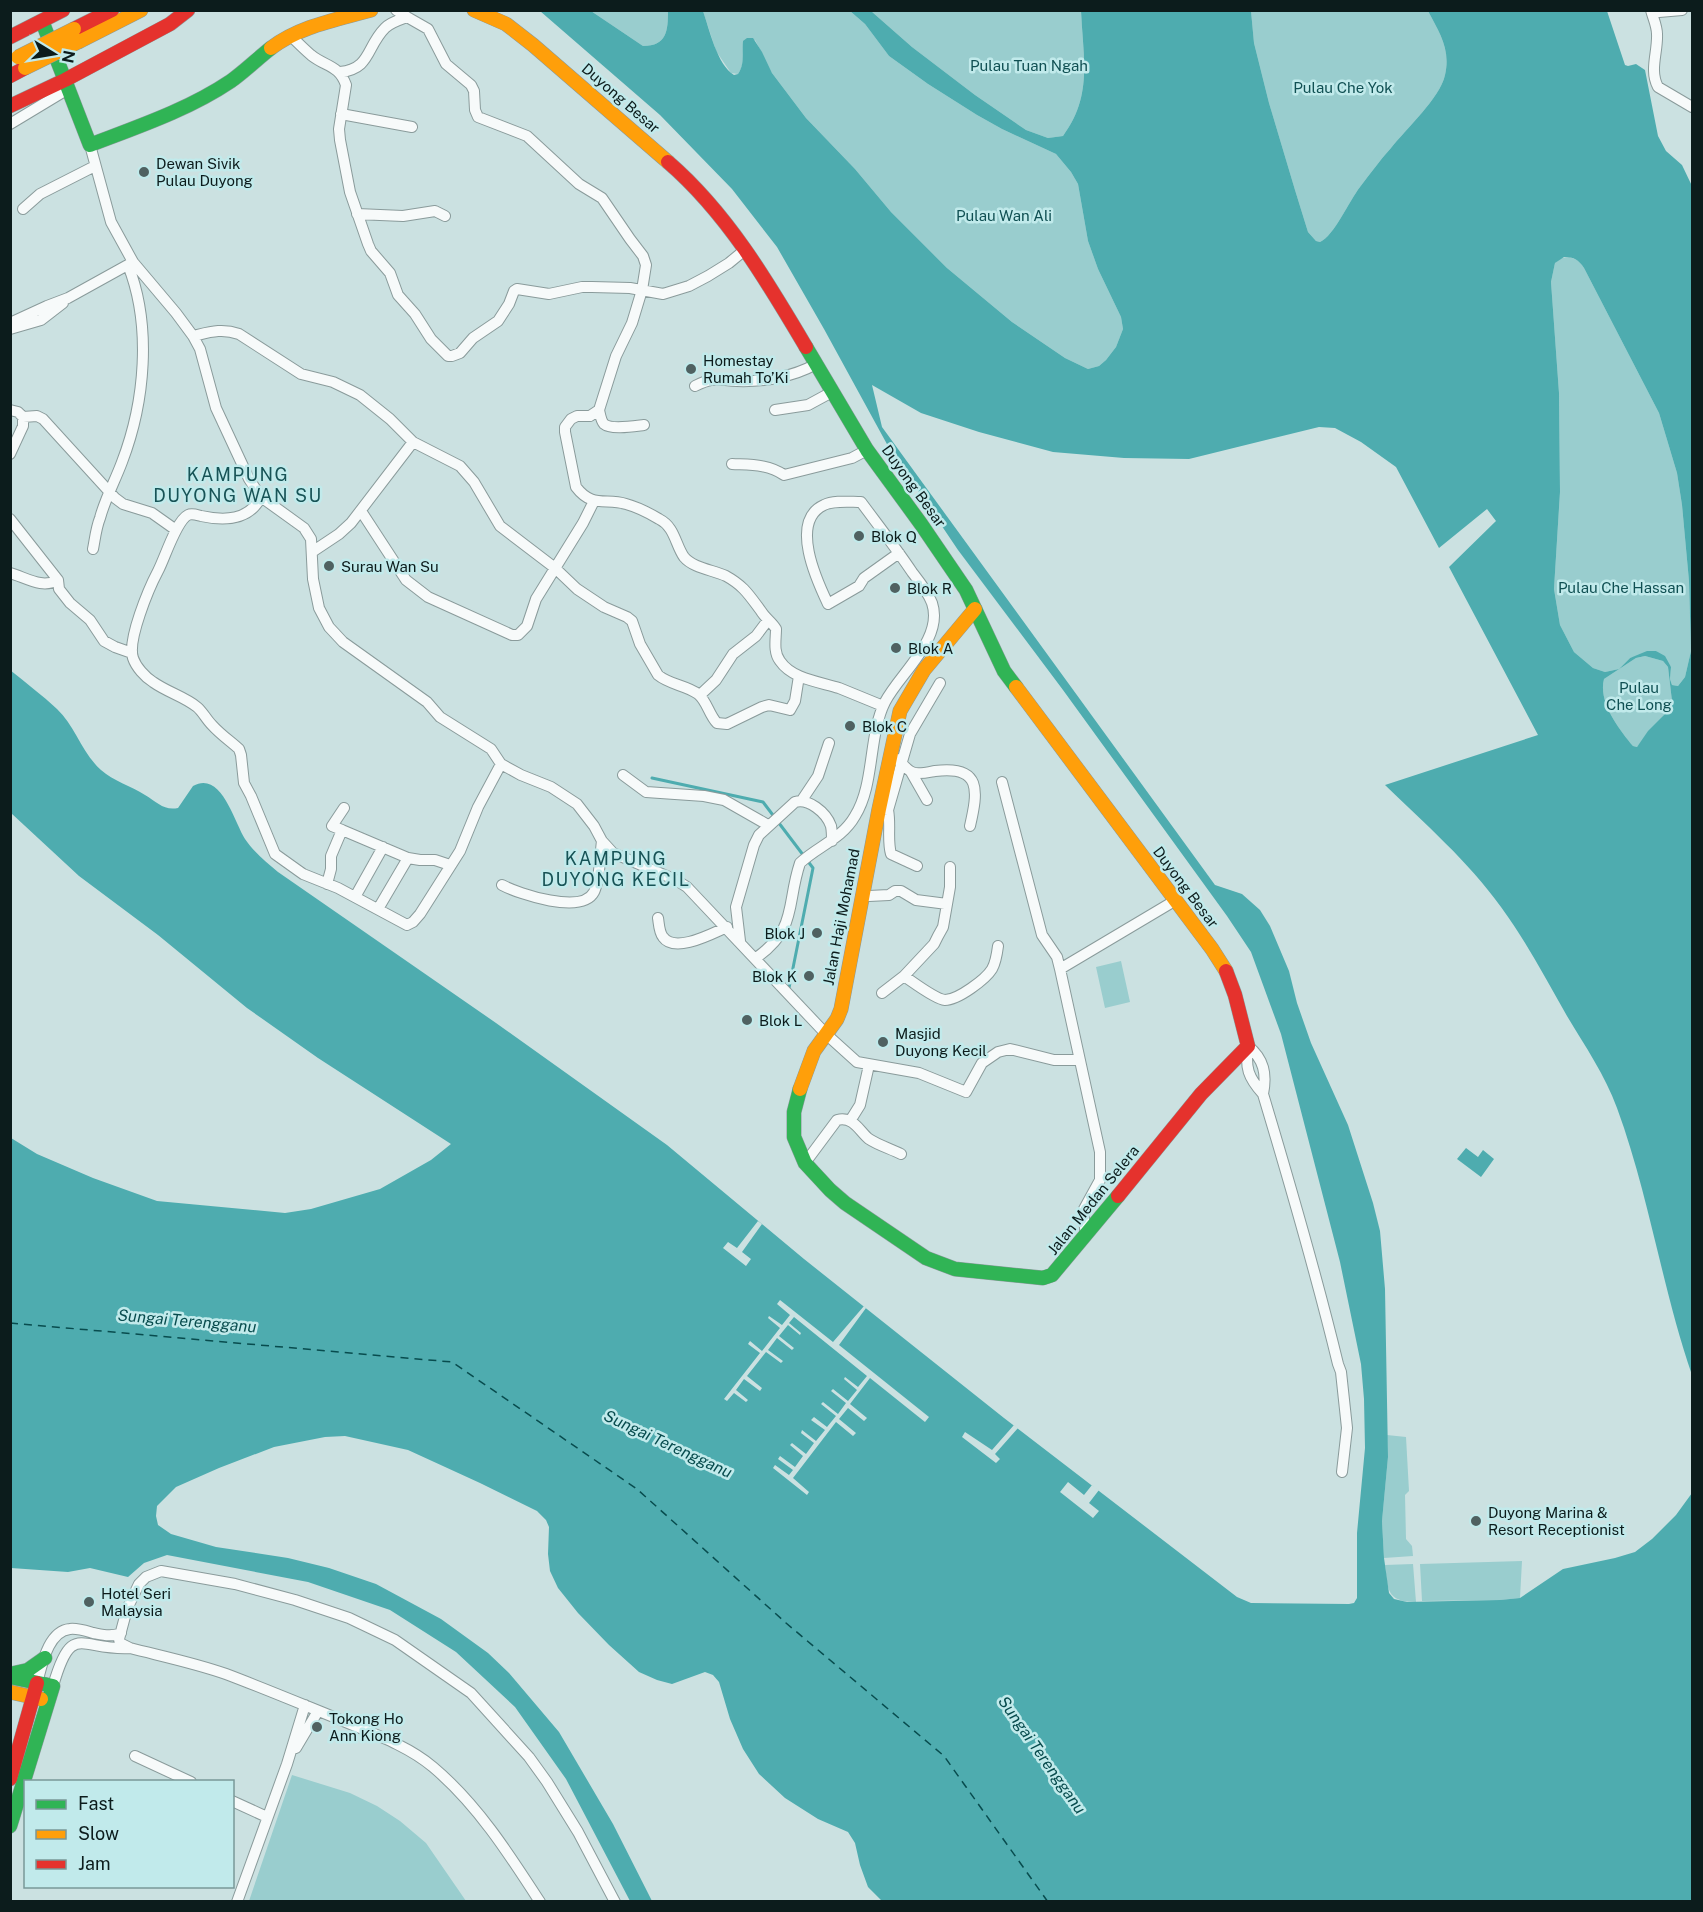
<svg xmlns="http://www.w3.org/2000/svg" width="1703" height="1912" font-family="'Public Sans',sans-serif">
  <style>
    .green { fill: #99cdce }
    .water { fill: #4eacaf; fill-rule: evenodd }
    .pier { fill: #cbe1e1 }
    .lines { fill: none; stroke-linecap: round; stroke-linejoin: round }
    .stream { stroke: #4eacaf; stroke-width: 3 }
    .ferry { stroke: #084c4e; stroke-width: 1.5; stroke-dasharray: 8 6; stroke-linecap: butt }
    .street-casing { stroke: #8a9b9b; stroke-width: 12 }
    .fast-casing { stroke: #8a9b9b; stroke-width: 15 }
    .slow-casing { stroke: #8a9b9b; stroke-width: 15 }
    .jam-casing { stroke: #8a9b9b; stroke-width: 15 }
    .street { stroke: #f7fafa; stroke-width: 10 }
    .fast { stroke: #30b455; stroke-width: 14 }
    .slow { stroke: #ff9f0a; stroke-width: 14 }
    .jam { stroke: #e5322d; stroke-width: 14 }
    .slow-bridge-casing { stroke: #8a9b9b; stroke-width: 15; stroke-linecap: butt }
    .slow-bridge { stroke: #ff9f0a; stroke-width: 14 }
    .poi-dot { fill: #4f6161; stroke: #c1eaeb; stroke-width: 2 }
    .labels { text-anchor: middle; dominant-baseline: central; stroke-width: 5; stroke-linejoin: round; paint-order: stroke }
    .park-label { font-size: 15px; fill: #105053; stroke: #c1eaeb }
    .street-label { font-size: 15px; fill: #0c1c1c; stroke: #c1eaeb }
    .poi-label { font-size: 15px; fill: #0c1c1c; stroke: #c1eaeb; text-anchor: start }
    .water-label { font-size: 16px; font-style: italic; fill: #084c4e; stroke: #c1eaeb }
    .quarter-label { font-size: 18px; letter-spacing: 1.5px; fill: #175356; stroke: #c1eaeb }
  </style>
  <rect width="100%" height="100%" fill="#cbe1e1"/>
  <!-- green -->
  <path class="green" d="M591,11H668C668,30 667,46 643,46Z
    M703,11H850L865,24L889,56L928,84L977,115L1002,129L1056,154L1071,172L1078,184L1088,241L1098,269L1121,317L1123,329L1116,347L1106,360L1099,366L1088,369L1065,358L1012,322L947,268L891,212L855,169L806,118L772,73L755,40L743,47C743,57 744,66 738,74L731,73L716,51Z
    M871,11H1081C1083,57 1093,96 1063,136L1048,138L1026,130L975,95L912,47Z
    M1251,11H1428C1439,32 1451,49 1445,75C1440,98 1406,129 1391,148C1380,160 1370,174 1360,187C1349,201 1334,236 1320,242L1316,241L1308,232L1295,190L1269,103L1254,43Z
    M1570,257L1579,261L1584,268L1659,413L1677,473L1682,505L1689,581L1691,651L1685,677L1678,686L1672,685L1670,679L1671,667L1656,651L1630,658L1619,669L1605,672L1593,668L1574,652L1560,625L1554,589L1560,492L1559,393L1551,282L1555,263L1561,258Z
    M1645,656L1663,661L1668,667L1672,701L1666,713L1637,747L1633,746C1619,729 1598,702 1604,679L1636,658Z
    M1121,961L1130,1002L1105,1008L1096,967Z
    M1387,1435L1406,1437L1409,1491L1405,1495L1406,1539L1412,1546L1413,1556L1384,1558L1382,1521L1388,1457Z
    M1522,1561L1520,1598L1500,1600L1422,1601L1420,1564Z
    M1413,1564L1416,1602C1386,1602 1388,1589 1385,1565Z
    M292,1775L350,1793L377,1806L400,1821L426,1843L466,1901H249Z"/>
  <!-- water -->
  <path class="water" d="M540,11H591L643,46C667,46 668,30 668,11H703C709,28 717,65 734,75L738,74C745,64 742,53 743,41L747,38H753L762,52L772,73L806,118L855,169L891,212L947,268L1012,322L1065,358L1088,369L1099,366L1106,360L1116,347L1123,329L1121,317L1098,269L1088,241L1078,184L1071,172L1056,154L1002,129L977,115L928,84L889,56L865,24L850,11H871L912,47L975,95L1026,130L1048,138L1063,136C1093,96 1083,57 1081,11H1251L1254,43L1269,103L1295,190L1308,232L1316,241L1320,242C1334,236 1349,201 1360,187C1370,174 1380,160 1391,148C1406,129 1440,98 1445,75C1451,49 1439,32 1428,11H1607L1625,65L1628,66L1636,64L1645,70L1658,136L1666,151L1682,165L1692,186V1375C1662,1288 1649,1195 1617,1108C1605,1075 1585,1046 1567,1016C1546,979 1526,941 1501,907C1468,861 1425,824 1385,785L1538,735L1449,567L1496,521L1487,509L1439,548L1396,467L1361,442L1335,428L1319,427L1189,459L1124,458L1053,452L979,432L921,413L872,385L882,427L1215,885L1242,894L1260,910L1270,926L1289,971L1297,1003L1311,1043L1348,1125L1373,1203L1380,1231L1385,1289L1388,1457L1382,1521L1384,1558L1389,1593L1394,1599L1407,1602L1500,1600L1520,1598L1563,1569L1615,1558L1635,1552L1652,1539L1676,1515L1692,1493V1901H882L868,1887L860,1865L855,1843L848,1832L818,1819L785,1798L759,1774L743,1749L730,1719L719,1682L713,1675L705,1672L672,1684L657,1680L639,1672L609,1645L578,1613L558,1588L550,1571L548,1554L549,1527L546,1520L537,1511L480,1483L408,1450L345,1436L325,1437L274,1447L219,1468L176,1487L157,1506L156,1516L158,1525L171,1534L216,1547L288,1558L329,1568L376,1584L441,1619L488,1653L509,1673L559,1732L613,1824L652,1901H630L566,1779L515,1707L456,1652L390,1610L308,1582L167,1555L144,1563L128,1577L90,1568L68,1572L11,1568V1138L37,1154L93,1178L157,1201L285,1213L311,1209L380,1189L431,1160L451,1144L318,1058L247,1008L158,935L79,876L11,813L10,670C26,683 42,695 57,709C75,726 82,753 101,770C113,781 131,786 145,795C157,802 164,811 178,808L193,786C221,770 234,821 245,839C254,852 266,862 278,872L496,1023L667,1145L804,1259L1004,1418L1237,1597L1251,1603L1349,1604L1354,1603L1357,1598V1533L1365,1448L1364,1399L1361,1364L1340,1262L1281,1034L1251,952L1227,916L1063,690L958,550L888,446L824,329L777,247L732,189L660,115ZM1564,257C1574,257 1579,260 1584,268L1659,413L1677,473L1682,505L1689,581L1691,651L1685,677L1678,686L1672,685L1670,679L1671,667L1665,656L1656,651H1647L1630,658L1619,669L1605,672L1593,668L1574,652L1560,625L1554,589L1560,492L1559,393L1551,282L1555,263ZM1645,656L1663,661L1668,667L1672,701L1666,713L1648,731L1637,747L1633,746C1619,729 1598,702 1604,679L1636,658Z
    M1466,1148L1478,1157L1483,1150L1494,1159L1481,1177L1457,1159Z"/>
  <!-- pier -->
  <path class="pier" d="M758,1221L762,1224L742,1252L751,1259L746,1266L723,1248L728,1242L737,1248Z
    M780,1300L833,1342L864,1306L866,1308L839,1345L929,1417L925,1422L870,1378L850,1404L867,1418L864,1421L848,1408L839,1419L856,1433L853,1436L836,1422L793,1478L809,1492L807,1495L773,1468L775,1465L789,1475L793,1470L778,1459L780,1456L795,1467L803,1456L790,1445L792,1443L806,1454L814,1443L801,1433L802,1430L816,1441L825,1430L811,1420L814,1417L827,1427L836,1416L821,1404L823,1402L838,1414L846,1403L831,1391L833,1389L848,1401L857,1390L844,1379L845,1377L858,1387L867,1376L794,1317L789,1323L801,1333L800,1335L788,1325L779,1336L794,1348L792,1350L777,1338L768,1350L783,1361L781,1363L766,1352L747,1376L762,1388L760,1391L744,1379L736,1390L748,1400L746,1402L734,1393L727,1401L724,1399L760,1353L748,1344L750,1341L762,1351L780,1328L768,1318L769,1316L782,1325L790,1315L777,1304Z
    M1014,1425L1018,1428L995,1454L1000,1459L996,1463L962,1437L965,1432L992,1450Z
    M1068,1482L1084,1495L1092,1485L1099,1490L1089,1503L1099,1511L1093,1518L1060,1492Z"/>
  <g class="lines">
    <!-- stream -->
    <path class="stream" d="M652,778L763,802L813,868L789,988"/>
    <!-- ferry -->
    <path class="ferry" d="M10,1323L452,1362L637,1489L786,1623L944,1756L1048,1902"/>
    <defs>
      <path id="street" d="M1651,10C1653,18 1657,26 1657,34C1658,52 1649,70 1658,87L1692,107
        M1653,10L1659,12L1682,10
        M407,17L428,29L446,64L471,85L474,91L475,110L478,117L527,136L579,184L602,198L630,239L643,256L646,265L642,290L632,323L616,356L599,410L590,416H577L571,419L565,427V432L576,487C592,508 605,498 626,504C637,507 649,513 659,519C675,527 675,544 684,557C693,568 713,570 726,576C744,586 749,595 761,611C765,618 772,622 776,629C776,639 773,652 780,661C792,679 820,682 839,688C854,694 868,700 883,706
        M290,35C297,42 304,49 311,55C326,67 339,65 346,85L339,129L340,140L350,192L368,244L371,251L390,273L398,295L415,314L431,339L448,356H452L460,353L473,338L498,321L509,304L514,291L517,289L549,294L582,287H592L630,288L663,294L689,286L708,276L729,263L746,249
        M340,72C371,69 366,47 385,28C391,22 399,20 407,17L396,10
        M341,114L412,127
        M10,124L68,89
        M90,145L111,222L133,262L176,313L193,336L200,349L216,408L249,479L261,497L304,528L311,539L313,579L319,608L329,627L343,642L427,702L440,717L491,749L501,764L521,775L551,787L577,804L594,826L602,841L613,853L676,880L687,887L826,1034L857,1062L919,1073L966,1092L982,1063L998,1052L1010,1049L1054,1060H1079
        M23,209L40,194L95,166
        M357,214L403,216L435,211L445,216
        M10,323L47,306L68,298L133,262
        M10,329L41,320L63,303
        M193,336C210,332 222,328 239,334L301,374L333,382L360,395L390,419L413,442L460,466L474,482L500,526L555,568L577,589L604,607L627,617L632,621L640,644L658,675C670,685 686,685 698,694C707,701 709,715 717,723L727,724L762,707L769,705L790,710L795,701L799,676
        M695,386C715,376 717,380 737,381C763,382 793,377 816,364
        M10,410L18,412L23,417L37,416L43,419L115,498L123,504L152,513L176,530
        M599,410C600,414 601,421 604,424C611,430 635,426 644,425
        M775,410L808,405L832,392
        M10,454L23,426V417
        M732,464C751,465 768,464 784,475L852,458L867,450
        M261,497C249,521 224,521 201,516C197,515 192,513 188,515C176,521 165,558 158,571C149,588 127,640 133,658C136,667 145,677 153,682C167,692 185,697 197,707C203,712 206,719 212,725C220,734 230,741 239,749L241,755L244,783L251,796L275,854L303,874L338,888L407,925L413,922L420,914L460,851L478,807L501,764
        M361,511L406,580L428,597L512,635H518L527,626L536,599L583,523L594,501
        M10,519L58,580L59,589L70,603L90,620L104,641L115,647L132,653
        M93,549C95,539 96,528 100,518C105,499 115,481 122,462C145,402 152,326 128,265
        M312,552L339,534L351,523L413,442
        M10,573C27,578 42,589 58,580
        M700,695L716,680L733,654L756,636L768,620
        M897,759C902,763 907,770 912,772C918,775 929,772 935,771C982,765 978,791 970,826
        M911,772L927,800
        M623,775L646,792L704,796L724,800L768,825
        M1002,782L1042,935L1057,957L1060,969
        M802,800L818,776L829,743
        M879,809L888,810L910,734L940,683
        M888,810C891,825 887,840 891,854L917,866
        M342,830L332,826L344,808
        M327,884L331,869V856L342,830L408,858L420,860H435L450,865
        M502,885C519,894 582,915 594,892C600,880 600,855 602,841
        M862,895L869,896L889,895L895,891H901L916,900L947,904
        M355,897L383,847
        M378,909L408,858
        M658,918C659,924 659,932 663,937C675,954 713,933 727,927
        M740,941L736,907L754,845L759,835L795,802C808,798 826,812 831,826C832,831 832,836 832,841
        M756,958C798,928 786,905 800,863C818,846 842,839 855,816C875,784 868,736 885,702C900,673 944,639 932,603C928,592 919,581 912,572C896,548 878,525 861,502C850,502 834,500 824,505C789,521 817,581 828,604L859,586L864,578L899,553
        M904,976C913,982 935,999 945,1000C958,1000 986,979 992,969C996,962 997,954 998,946
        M882,993L904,976L934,944L938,936L943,927L950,887V867
        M1248,1046C1264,1059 1267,1074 1263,1094C1290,1184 1316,1273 1338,1364L1341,1372L1347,1428L1342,1472
        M1248,1046C1245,1068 1248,1077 1263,1094
        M850,1121L860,1105L869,1065
        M805,1163L837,1120C854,1116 859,1131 869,1139C878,1145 891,1149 901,1154
        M1086,1236L1083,1211L1100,1180V1152L1060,969L1176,900
        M130,1648L120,1643L119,1639L127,1609L139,1584L146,1577L161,1571L235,1584L295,1600L349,1618L395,1640L471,1693L529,1757L547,1782L578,1832L615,1902
        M37,1683C42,1665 48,1631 70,1629C77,1628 86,1631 93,1633C104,1635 111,1637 121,1633
        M53,1686C72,1620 80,1651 130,1648C161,1656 195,1663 226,1674C263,1688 299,1703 336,1718C368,1732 406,1744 433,1767C477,1804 509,1854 540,1902
        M296,1748L318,1711
        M135,1756L191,1782
        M232,1801L267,1817
        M237,1902L287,1764L305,1705"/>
      <path id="fast" d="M42,21L90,145C137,127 188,110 231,81C245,71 257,59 271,48
        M806,347L867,450L921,524L966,590L1004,671L1016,687
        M800,1089L794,1112V1137L805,1163L830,1190L845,1203L926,1258L955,1269L1043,1278L1052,1275L1118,1196
        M10,1674L28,1670L45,1658
        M10,1677L53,1686L10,1826"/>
      <path id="slow" d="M474,10L506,24L533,45L668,162
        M80,41L141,10
        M271,48C300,26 336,20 371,10
        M1016,687L1212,949L1226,971
        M800,1089L814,1051L837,1019L841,1009L879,809L900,711L924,670L975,609
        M10,1692L41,1699"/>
      <path id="jam" d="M74,29L112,10
        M10,37L63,10
        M10,76L25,68
        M10,106L65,80L170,24L188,10
        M668,162C727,213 767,281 806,347
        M1118,1196L1201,1094L1248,1046L1235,995L1226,971
        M10,1779L37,1683"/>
    </defs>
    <!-- street casing -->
    <use href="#street" class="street-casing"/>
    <!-- fast casing -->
    <use href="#fast" class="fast-casing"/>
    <!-- slow casing -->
    <use href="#slow" class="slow-casing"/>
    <!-- jam casing -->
    <use href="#jam" class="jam-casing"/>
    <!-- street -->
    <use href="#street" class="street"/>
    <!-- fast -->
    <use href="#fast" class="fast"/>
    <!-- slow -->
    <use href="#slow" class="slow"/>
    <!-- jam -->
    <use href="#jam" class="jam"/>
    <defs>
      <path id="slow-bridge" d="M18,57L74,29
        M25,68L80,41"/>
    </defs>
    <!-- slow-bridge casing -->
    <use href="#slow-bridge" class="slow-bridge-casing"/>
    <!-- slow-bridge -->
    <use href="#slow-bridge" class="slow-bridge"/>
  </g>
  <!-- markers -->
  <g class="poi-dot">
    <circle cx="144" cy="172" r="6"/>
    <circle cx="691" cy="369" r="6"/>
    <circle cx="859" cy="536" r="6"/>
    <circle cx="329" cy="566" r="6"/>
    <circle cx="895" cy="588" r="6"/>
    <circle cx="896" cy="648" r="6"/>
    <circle cx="850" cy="726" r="6"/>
    <circle cx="817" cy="933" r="6"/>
    <circle cx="809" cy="976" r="6"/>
    <circle cx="747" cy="1020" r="6"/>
    <circle cx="883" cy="1042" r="6"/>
    <circle cx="1476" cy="1521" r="6"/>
    <circle cx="89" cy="1602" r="6"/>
    <circle cx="317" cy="1727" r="6"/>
  </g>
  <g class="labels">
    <!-- park labels -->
    <g class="park-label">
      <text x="1029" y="65">Pulau Tuan Ngah</text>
      <text x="1343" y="87">Pulau Che Yok</text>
      <text x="1004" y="215">Pulau Wan Ali</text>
      <text x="1621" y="587">Pulau Che Hassan</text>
      <text x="1639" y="687">Pulau<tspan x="1639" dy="17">Che Long</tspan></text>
    </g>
    <!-- street labels -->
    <g class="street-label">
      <text transform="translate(621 98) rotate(41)">Duyong Besar</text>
      <text transform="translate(914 486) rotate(54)">Duyong Besar</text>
      <text transform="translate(1186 887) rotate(53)">Duyong Besar</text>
      <text transform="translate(841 917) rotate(-79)">Jalan Haji Mohamad</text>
      <text transform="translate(1093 1200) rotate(-51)">Jalan Medan Selera</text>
    </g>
    <!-- poi labels -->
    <g class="poi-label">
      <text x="156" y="163">Dewan Sivik<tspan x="156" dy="17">Pulau Duyong</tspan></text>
      <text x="703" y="360">Homestay<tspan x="703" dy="17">Rumah To’Ki</tspan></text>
      <text x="871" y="536">Blok Q</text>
      <text x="341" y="566">Surau Wan Su</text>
      <text x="907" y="588">Blok R</text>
      <text x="908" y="648">Blok A</text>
      <text x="862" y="726">Blok C</text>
      <text x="805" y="933" text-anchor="end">Blok J</text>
      <text x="797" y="976" text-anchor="end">Blok K</text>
      <text x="759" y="1020">Blok L</text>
      <text x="895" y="1033">Masjid<tspan x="895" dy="17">Duyong Kecil</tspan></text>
      <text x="1488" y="1512">Duyong Marina &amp;<tspan x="1488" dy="17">Resort Receptionist</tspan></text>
      <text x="101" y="1593">Hotel Seri<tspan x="101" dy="17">Malaysia</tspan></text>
      <text x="329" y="1718">Tokong Ho<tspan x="329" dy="17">Ann Kiong</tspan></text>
    </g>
    <!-- water labels -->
    <g class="water-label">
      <text transform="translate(187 1321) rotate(5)">Sungai Terengganu</text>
      <text transform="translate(668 1444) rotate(25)">Sungai Terengganu</text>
      <text transform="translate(1042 1755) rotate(55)">Sungai Terengganu</text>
    </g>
    <!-- quarter labels -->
    <g class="quarter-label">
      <text x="238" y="474">KAMPUNG<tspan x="238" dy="21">DUYONG WAN SU</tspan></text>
      <text x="616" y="858">KAMPUNG<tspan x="616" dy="21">DUYONG KECIL</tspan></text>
    </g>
  </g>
  <!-- border -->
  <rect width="1703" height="1912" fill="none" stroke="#0c1c1c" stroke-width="24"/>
  <!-- legend -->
  <rect x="24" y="1780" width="210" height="108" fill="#c1eaeb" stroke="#799898" stroke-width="1.5"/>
  <rect x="36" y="1800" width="30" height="9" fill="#30b455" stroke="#799898" stroke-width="1.5"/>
  <text x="78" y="1810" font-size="18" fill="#0c1c1c">Fast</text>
  <rect x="36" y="1830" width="30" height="9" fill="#ff9f0a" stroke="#799898" stroke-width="1.5"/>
  <text x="78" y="1840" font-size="18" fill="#0c1c1c">Slow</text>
  <rect x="36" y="1860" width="30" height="9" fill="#e5322d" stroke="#799898" stroke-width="1.5"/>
  <text x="78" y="1870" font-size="18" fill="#0c1c1c">Jam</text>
  <!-- north arrow -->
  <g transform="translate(54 54) rotate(101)" stroke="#c1eaeb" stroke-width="4.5" paint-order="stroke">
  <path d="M0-4.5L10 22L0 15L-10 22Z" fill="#0c1c1c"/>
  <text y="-9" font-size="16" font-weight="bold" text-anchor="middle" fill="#0c1c1c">N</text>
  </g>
</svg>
